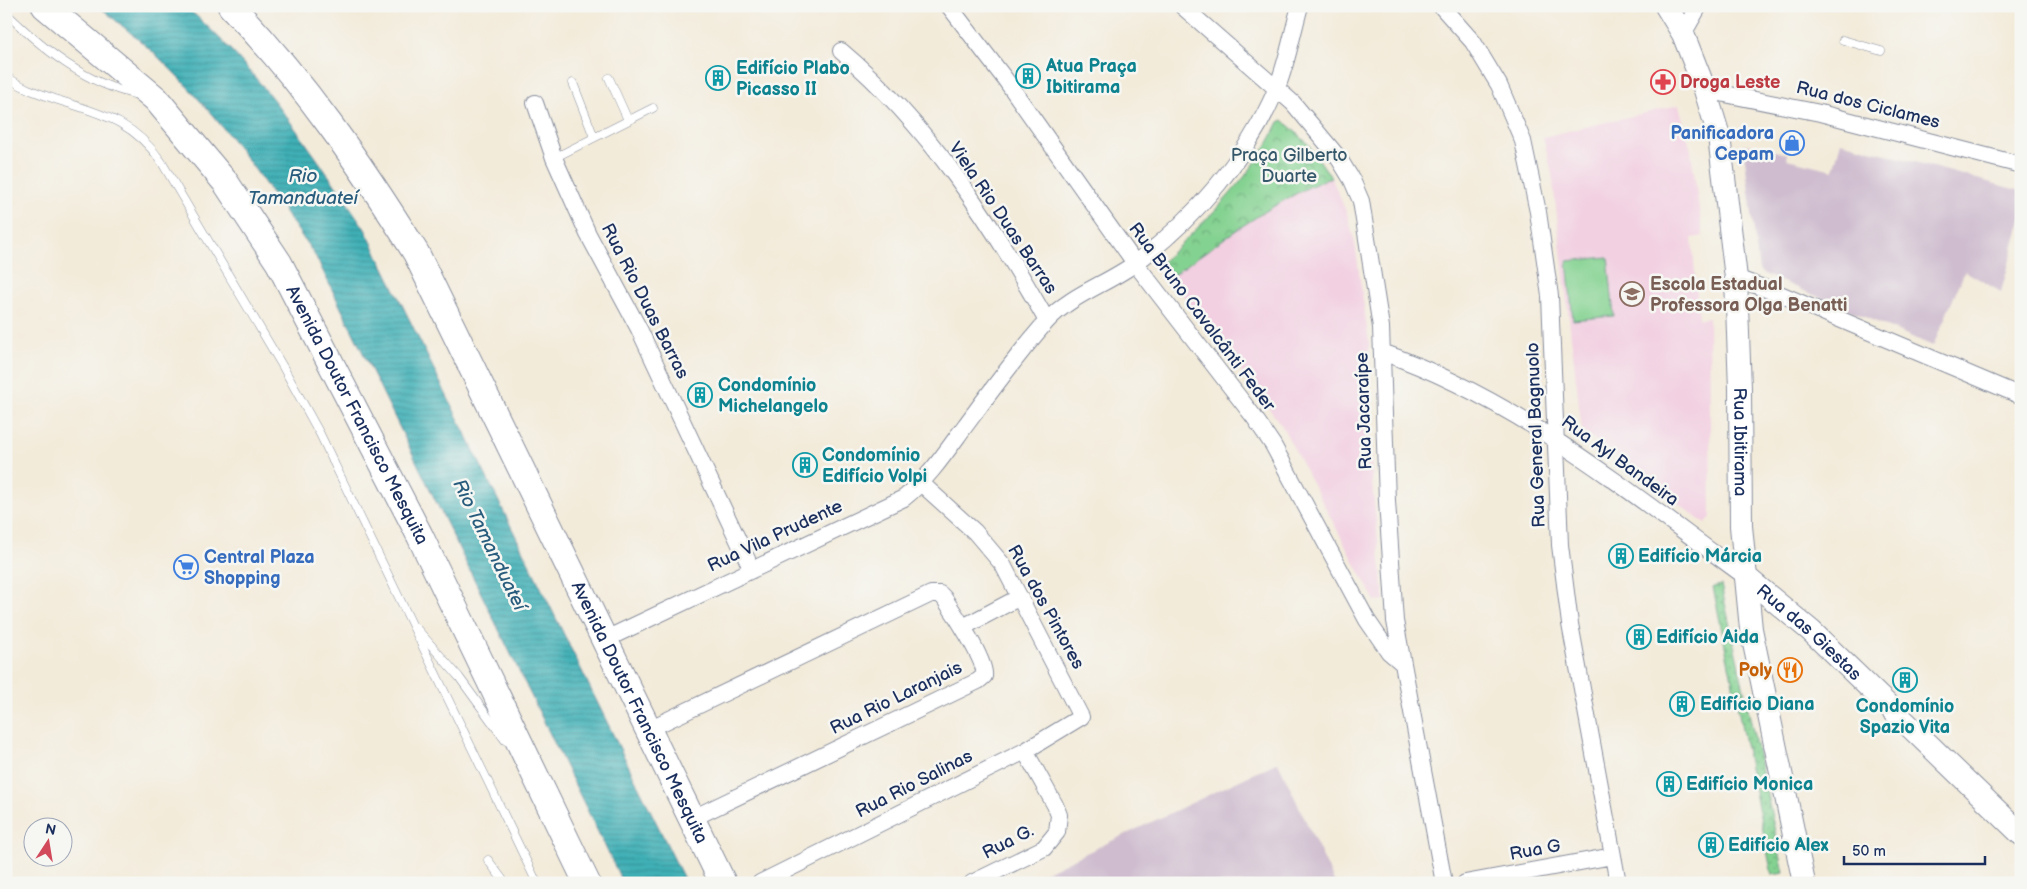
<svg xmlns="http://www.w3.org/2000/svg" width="2027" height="889" font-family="'Balsamiq Sans',sans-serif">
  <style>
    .built { fill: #f2cfe1 }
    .industrial { fill: #cfbdcf }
    .park { fill: url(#park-crowns); stroke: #508078 }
    .garden { fill: url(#garden-dots); stroke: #508078 }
    .pitch { fill: #84d291; stroke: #508078 }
    .water { fill: url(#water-rules); stroke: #2d708a }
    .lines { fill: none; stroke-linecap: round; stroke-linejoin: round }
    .service-casing { stroke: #878d9c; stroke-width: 9 }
    .minor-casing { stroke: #878d9c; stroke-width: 18 }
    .secondary-casing { stroke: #878d9c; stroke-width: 24 }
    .trunk-casing { stroke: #878d9c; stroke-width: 28 }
    .service { stroke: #fff; stroke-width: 8 }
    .minor { stroke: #fff; stroke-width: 16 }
    .secondary { stroke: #fff; stroke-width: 22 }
    .trunk { stroke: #fff; stroke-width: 26 }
    .labels { text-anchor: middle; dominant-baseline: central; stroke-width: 5; stroke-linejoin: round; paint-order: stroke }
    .culture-label { font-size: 18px; font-weight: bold; fill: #0d838f; stroke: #f6f6f2; text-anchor: start }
    .health-label { font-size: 18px; font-weight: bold; fill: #be3a42; stroke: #f6f6f2; text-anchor: start }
    .street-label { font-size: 18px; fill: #1b2f5e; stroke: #f6f6f2 }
    .shop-label { font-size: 18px; font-weight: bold; fill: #366cbe; stroke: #f6f6f2; text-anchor: end }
    .park-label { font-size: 18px; fill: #35586b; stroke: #f6f6f2 }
    .education-label { font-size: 18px; font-weight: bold; fill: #785e54; stroke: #f6f6f2; text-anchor: start }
    .food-label { font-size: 18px; font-weight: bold; fill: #c56008; stroke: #f6f6f2; text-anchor: end }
    .water-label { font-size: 19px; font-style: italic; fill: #285c7d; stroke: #f6f6f2 }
  </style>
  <defs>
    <pattern id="park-crowns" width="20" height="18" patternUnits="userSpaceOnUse" patternTransform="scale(1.25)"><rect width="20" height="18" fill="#84d291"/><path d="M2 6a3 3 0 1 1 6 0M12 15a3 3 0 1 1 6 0" fill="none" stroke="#6bab7a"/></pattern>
    <pattern id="garden-dots" width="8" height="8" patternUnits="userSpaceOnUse" patternTransform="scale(1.25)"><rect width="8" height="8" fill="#84d291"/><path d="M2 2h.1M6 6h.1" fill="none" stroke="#6bab7a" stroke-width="1.8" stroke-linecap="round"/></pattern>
    <pattern id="water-rules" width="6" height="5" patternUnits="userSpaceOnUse" patternTransform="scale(1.25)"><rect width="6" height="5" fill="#3fb0b6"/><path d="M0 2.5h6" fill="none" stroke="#349097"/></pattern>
  </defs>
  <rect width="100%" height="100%" fill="#f6f6f2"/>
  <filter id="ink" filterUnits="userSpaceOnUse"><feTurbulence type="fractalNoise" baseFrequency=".02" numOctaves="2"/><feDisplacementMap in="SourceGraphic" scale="10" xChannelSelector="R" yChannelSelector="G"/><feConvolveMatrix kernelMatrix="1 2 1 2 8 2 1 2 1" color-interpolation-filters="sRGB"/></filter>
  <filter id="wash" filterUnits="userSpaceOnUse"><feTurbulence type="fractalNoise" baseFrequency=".0096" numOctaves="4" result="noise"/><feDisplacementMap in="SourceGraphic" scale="20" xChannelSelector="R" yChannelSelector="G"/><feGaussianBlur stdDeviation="1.12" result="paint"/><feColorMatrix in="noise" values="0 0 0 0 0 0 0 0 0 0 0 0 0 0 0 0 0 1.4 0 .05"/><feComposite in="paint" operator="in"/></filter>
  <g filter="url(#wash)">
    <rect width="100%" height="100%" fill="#f3ebda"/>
    <!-- built -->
    <path class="built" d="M1679,105L1691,151L1703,236L1692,238L1699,319L1709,318L1711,517L1705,524L1582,430L1552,174L1543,137Z
      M1331,177L1348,216L1355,243L1369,343L1372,482L1384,600L1375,601L1282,426L1170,277L1255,217L1295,192Z"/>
    <!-- industrial -->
    <path class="industrial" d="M1841,142L2021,191V220L2001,292L1965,271L1933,346L1762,273L1759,270L1743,144L1788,154L1787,159L1833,170Z
      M1278,762L1335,883H1023Z"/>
    <!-- park -->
    <path class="park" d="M1283,120L1308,144L1331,177C1272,202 1222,240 1170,277L1160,264C1205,221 1252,179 1279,122Z"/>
    <!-- garden -->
    <path class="garden" d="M1721,585L1784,873L1772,875L1713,587Z"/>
    <!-- pitch -->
    <path class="pitch" d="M1608,257L1614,316L1573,320L1567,261Z"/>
    <!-- water -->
    <path class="water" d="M99,6H185C258,68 312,151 365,229L686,883H623L316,257C268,187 219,114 157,56C139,39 118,23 99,6Z"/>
  </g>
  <g filter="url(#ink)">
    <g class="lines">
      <defs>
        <path id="service" d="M6,13C44,50 86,84 138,95
          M1843,40L1881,51
          M6,76C20,87 38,93 55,99C101,114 132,120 161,161L283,367L320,434L537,883
          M609,78L628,120
          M573,83L594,137
          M554,158L653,108
          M416,628L459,677L505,740
          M488,860L505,883"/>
        <path id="minor" d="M949,6L1005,79L1135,263L1254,417L1273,445L1367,620L1389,652L1402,663
          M1182,6L1293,103L1338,157L1352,180L1361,201L1381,327L1387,501L1395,621L1444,883
          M1441,6L1473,42L1499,85L1523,141L1538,212L1550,296L1560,545L1570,624L1618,883
          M1683,34L1699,6
          M841,51C928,124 992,223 1047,321
          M1705,90L1820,113L2021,165
          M535,103L554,158L588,234L639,329L752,570
          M1736,278L1780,294L2021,396
          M1382,352C1519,400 1630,493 1746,577
          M963,627L1020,597
          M606,639L904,498C929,478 946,452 965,426C991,391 1017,355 1046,322C1071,294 1108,284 1137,262C1196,217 1247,158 1276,90C1287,64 1292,34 1300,6
          M649,729L931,594H940L944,598C953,611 987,662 984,676L978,681L693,818
          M760,883L1025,751L1081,717L1003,565L975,532L922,484
          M972,883L1044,848L1057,832L1059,815L1055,805L1025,751
          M1465,883L1613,856"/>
        <g id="secondary">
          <path id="s1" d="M1666,6L1683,34L1705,90L1719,136L1736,278L1740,389L1741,526L1751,629L1804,883"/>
          <path id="s2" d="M1746,577L1811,631L2021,834"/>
        </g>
        <g id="trunk">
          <path id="s3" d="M45,6L156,99L226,183L279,263L420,536L587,883"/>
          <path id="s4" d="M231,6C303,81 361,165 416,253L723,883"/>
        </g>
      </defs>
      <!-- service casing -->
      <use href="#service" class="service-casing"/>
      <!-- minor casing -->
      <use href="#minor" class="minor-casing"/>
      <!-- secondary casing -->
      <use href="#secondary" class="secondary-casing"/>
      <!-- trunk casing -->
      <use href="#trunk" class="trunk-casing"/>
      <!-- service -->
      <use href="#service" class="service"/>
      <!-- minor -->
      <use href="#minor" class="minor"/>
      <!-- secondary -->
      <use href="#secondary" class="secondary"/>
      <!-- trunk -->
      <use href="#trunk" class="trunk"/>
    </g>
  </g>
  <!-- icons -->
  <defs>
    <symbol id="building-ring" viewBox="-11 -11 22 22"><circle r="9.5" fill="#f6f6f2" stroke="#0f9aa8" stroke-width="1.5"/><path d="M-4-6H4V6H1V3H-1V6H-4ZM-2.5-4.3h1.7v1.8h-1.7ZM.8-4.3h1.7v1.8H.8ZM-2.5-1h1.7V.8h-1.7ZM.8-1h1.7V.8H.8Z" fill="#0f9aa8"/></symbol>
    <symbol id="pharmacy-ring" viewBox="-11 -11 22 22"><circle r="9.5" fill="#f6f6f2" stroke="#e0444e" stroke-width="1.5"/><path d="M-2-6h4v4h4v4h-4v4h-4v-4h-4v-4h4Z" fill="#e0444e"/></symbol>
    <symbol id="shop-ring" viewBox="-11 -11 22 22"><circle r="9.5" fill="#f6f6f2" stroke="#3f7fe0" stroke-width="1.5"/><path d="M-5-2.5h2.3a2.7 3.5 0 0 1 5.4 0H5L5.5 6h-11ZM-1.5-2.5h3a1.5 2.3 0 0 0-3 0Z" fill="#3f7fe0"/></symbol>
    <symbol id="school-ring" viewBox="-11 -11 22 22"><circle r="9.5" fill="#f6f6f2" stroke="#8d6e63" stroke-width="1.5"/><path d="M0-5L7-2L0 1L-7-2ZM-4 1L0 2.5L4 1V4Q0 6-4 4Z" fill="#8d6e63"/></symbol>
    <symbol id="supermarket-ring" viewBox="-11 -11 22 22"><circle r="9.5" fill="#f6f6f2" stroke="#3f7fe0" stroke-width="1.5"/><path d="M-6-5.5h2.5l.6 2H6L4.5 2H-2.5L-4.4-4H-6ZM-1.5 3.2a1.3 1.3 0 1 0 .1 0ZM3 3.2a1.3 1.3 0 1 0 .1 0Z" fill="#3f7fe0"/></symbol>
    <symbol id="restaurant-ring" viewBox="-11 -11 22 22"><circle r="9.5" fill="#f6f6f2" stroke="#e8710a" stroke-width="1.5"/><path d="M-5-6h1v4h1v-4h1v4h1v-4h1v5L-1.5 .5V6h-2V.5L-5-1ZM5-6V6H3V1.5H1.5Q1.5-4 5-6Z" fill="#e8710a"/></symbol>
  </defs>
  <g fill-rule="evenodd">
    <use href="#building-ring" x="1014" y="62" width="28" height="28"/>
    <use href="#building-ring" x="704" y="64" width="28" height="28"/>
    <use href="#pharmacy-ring" x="1649" y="68" width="28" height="28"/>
    <use href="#shop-ring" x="1778" y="129" width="28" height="28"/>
    <use href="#school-ring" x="1618" y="280" width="28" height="28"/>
    <use href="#building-ring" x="686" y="381" width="28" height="28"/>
    <use href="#building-ring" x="791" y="451" width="28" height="28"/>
    <use href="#building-ring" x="1607" y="542" width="28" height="28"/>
    <use href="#supermarket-ring" x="172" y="553" width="28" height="28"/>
    <use href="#building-ring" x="1625" y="623" width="28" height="28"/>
    <use href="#restaurant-ring" x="1776" y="656" width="28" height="28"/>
    <use href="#building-ring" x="1891" y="666" width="28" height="28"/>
    <use href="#building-ring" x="1668" y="690" width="28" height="28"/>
    <use href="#building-ring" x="1655" y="770" width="28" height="28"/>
    <use href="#building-ring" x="1697" y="831" width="28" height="28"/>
  </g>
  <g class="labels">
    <!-- culture labels -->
    <g class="culture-label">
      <text x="1046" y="66">Atua Praça<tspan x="1046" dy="21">Ibitirama</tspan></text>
      <text x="736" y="68">Edifício Plabo<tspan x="736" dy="21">Picasso II</tspan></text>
      <text x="718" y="385">Condomínio<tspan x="718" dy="21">Michelangelo</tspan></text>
      <text x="822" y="455">Condomínio<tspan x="822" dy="21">Edifício Volpi</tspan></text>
      <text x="1638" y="556">Edifício Márcia</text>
      <text x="1656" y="637">Edifício Aida</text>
      <text x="1700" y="704">Edifício Diana</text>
      <text x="1905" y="706" text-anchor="middle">Condomínio<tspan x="1905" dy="21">Spazio Vita</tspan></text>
      <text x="1686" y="784">Edifício Monica</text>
      <text x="1728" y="845">Edifício Alex</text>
    </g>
    <!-- health labels -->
    <g class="health-label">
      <text x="1680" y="82">Droga Leste</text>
    </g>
    <!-- street labels -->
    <g class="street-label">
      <text transform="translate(1868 105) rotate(14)">Rua dos Ciclames</text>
      <text transform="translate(1003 218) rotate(56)">Viela Rio Duas Barras</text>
      <text transform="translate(645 301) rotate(63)">Rua Rio Duas Barras</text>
      <text transform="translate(1202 317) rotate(53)">Rua Bruno Cavalcânti Feder</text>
      <text transform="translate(1364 411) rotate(-92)">Rua Jacaraípe</text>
      <text stroke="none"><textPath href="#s3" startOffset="521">Avenida Doutor Francisco Mesquita</textPath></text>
      <text transform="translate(1536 435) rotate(-92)">Rua General Bagnuolo</text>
      <text stroke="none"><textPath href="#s1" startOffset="448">Rua Ibitirama</textPath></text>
      <text transform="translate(1620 461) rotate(36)">Rua Ayl Bandeira</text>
      <text transform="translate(775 536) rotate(-25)">Rua Vila Prudente</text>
      <text transform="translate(1046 607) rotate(61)">Rua dos Pintores</text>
      <text stroke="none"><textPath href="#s2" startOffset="84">Rua das Giestas</textPath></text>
      <text transform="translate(896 698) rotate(-26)">Rua Rio Laranjais</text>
      <text stroke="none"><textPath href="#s4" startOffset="820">Avenida Doutor Francisco Mesquita</textPath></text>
      <text transform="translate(914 784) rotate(-27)">Rua Rio Salinas</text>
      <text transform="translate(1008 842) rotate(-27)">Rua G.</text>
      <text transform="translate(1535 850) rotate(-10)">Rua G</text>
    </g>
    <!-- shop labels -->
    <g class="shop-label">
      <text x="1774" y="133">Panificadora<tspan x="1774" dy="21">Cepam</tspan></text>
      <text x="204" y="557" text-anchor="start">Central Plaza<tspan x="204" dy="21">Shopping</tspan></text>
    </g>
    <!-- park labels -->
    <g class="park-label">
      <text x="1289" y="155">Praça Gilberto<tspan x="1289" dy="21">Duarte</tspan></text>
    </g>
    <!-- education labels -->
    <g class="education-label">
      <text x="1650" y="284">Escola Estadual<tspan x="1650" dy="21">Professora Olga Benatti</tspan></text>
    </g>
    <!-- food labels -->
    <g class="food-label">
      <text x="1772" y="670">Poly</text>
    </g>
    <!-- water labels -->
    <g class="water-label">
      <text x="303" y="176">Rio<tspan x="303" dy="22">Tamanduateí</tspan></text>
      <text transform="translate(489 545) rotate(64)">Rio Tamanduateí</text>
    </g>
  </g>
  <!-- margin -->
  <rect width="2027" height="889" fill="none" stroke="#f6f6f2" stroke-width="25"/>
  <!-- north arrow -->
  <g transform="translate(48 842) rotate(12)"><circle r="24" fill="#f6f6f2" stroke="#9ea6b7"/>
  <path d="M0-4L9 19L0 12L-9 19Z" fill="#d1495b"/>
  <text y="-8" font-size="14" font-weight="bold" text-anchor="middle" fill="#1b2f5e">N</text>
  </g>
  <!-- scale -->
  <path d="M1844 856v8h141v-8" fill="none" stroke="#1b2f5e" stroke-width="2.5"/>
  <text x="1852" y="856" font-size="15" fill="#1b2f5e" stroke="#f6f6f2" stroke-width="4" paint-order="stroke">50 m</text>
</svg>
